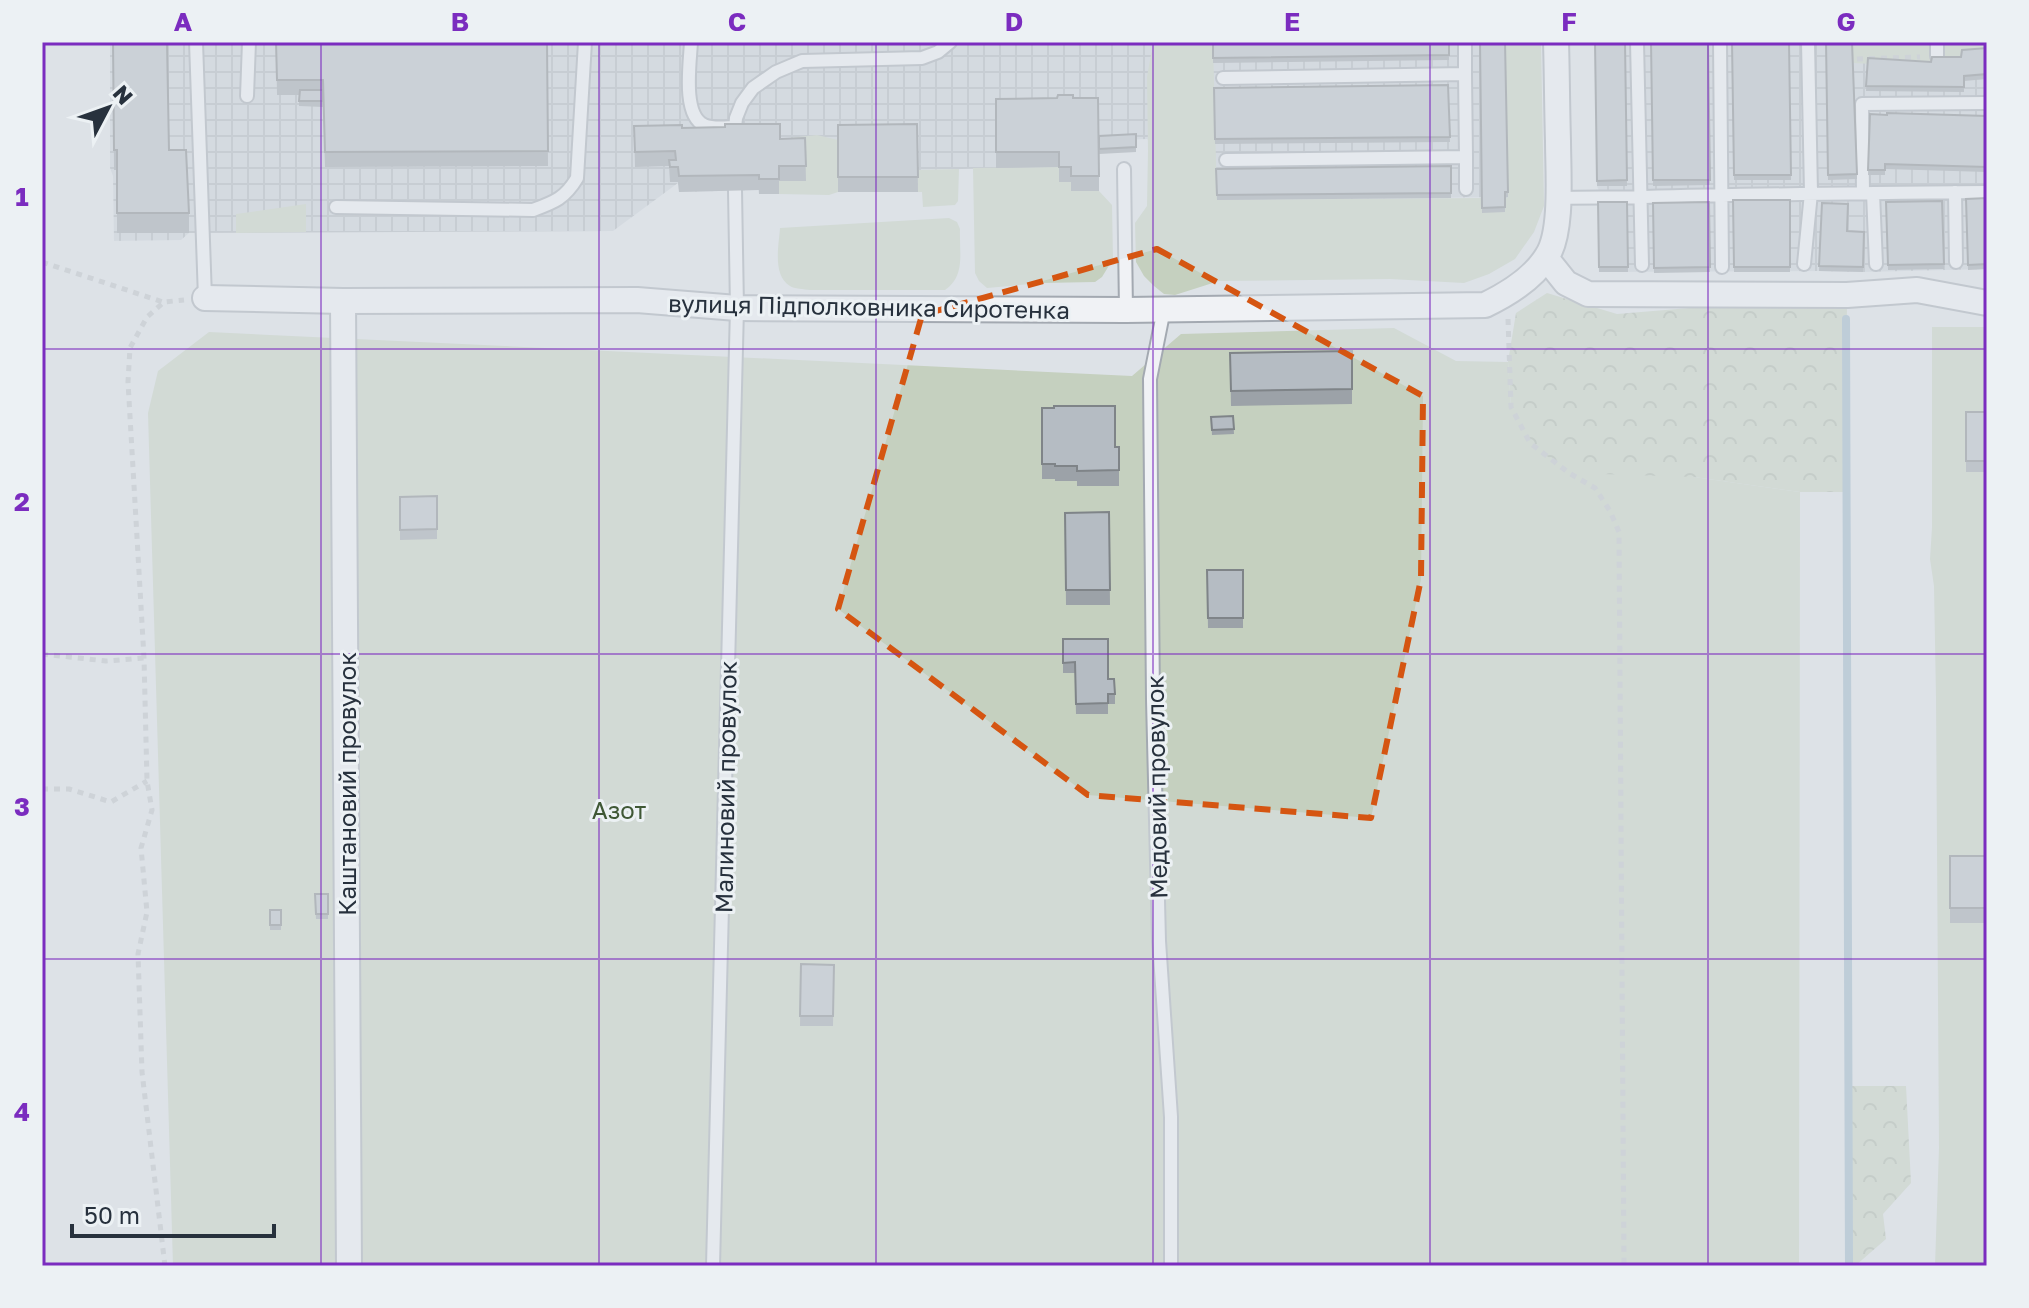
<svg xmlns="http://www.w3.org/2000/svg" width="2029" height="1308" font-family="'Golos Text',sans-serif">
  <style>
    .industrial { fill: url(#industrial-grid) }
    .green { fill: #c5d0bf }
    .forest { fill: url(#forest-crowns) }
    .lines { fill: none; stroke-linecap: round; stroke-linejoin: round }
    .stream { stroke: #99b3c6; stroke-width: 8 }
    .service-casing { stroke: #a3a9b1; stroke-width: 16 }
    .minor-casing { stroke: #a3a9b1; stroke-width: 28 }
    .path { stroke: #bcc0c5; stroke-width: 5; stroke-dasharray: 6 6; stroke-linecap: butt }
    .service { stroke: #f0f2f5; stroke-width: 12 }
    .minor { stroke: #f0f2f5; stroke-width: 24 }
    .wall { fill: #9ca2a8 }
    .building { fill: #b5bcc3; stroke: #7f8488; stroke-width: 2 }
    .marked { fill: none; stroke: #d55511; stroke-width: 6; stroke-dasharray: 16 10; stroke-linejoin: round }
    .grid { fill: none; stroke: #7b2cbf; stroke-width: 2; stroke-opacity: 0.55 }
    .labels { text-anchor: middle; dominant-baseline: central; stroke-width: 6; stroke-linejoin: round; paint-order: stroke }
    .street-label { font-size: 24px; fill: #27313d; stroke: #ecf1f4 }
    .park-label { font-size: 24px; fill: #3f5835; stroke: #ecf1f4 }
    .neatline { fill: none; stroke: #7b2cbf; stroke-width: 3 }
    .grid-label { font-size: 26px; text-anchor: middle; font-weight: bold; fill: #7b2cbf }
  </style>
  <defs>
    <pattern id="industrial-grid" width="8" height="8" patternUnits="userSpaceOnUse" patternTransform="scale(2)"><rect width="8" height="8" fill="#cbd1d8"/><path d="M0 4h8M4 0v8" fill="none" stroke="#aeb4ba"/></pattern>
    <pattern id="forest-crowns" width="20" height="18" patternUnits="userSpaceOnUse" patternTransform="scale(2)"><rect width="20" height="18" fill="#c5d0bf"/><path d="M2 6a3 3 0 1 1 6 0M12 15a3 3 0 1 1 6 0" fill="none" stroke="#a9b3a5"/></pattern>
  </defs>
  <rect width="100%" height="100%" fill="#dde2e7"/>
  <!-- industrial -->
  <path class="industrial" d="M110,42H1505L1508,197L1217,200L1147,139L1099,141L1059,167L918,170V192H838V180L779,181V194H759L758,190L679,192L678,183L613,231L189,233L181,240L114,241L113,176L110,168Z
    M1595,42H1852L1987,53V269L1863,272L1819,271L1599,272L1598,207L1601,196L1597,186Z"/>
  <!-- green -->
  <path class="green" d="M1156,42H1213L1217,200L1482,198L1483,213L1508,197L1505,42H1541L1544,206L1534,232L1515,259L1489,274L1464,283L1390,279L1219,281L1175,295L1164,294L1154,286L1144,276L1136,262L1135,223L1147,206L1148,151L1147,77L1151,54Z
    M1852,42H1987V53L1961,62L1931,67L1852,63Z
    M817,135L838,140V192L829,195L779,194V181L806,180L780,139Z
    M1059,167V182H1071V191H1099L1112,205L1113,259L1102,277L1095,282L1042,283L987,288L979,281L975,273L973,168Z
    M959,169L958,201L955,205L923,207L922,192H918L917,170Z
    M306,204V232L236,233V214Z
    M949,218L957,222L960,229C959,252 966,276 945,290H810C804,289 794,289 790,286C772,275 779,245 780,228Z
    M1932,327H1987V1266H1935L1939,1148L1936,697L1934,586L1930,559L1932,528Z
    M1394,328L1456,361L1508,362L1511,407L1694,477L1800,492L1799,1266H173L148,413L158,371L209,332L1132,376L1181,334Z"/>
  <!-- forest -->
  <path class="forest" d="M1547,293L1617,314L1847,295L1846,492H1800L1694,477L1569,473L1530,443L1511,407L1508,362L1516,313Z
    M1848,1086H1906L1911,1183L1883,1214L1886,1239L1855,1266H1849Z"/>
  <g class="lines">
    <!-- stream -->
    <path class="stream" d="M1846,319L1849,1266"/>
    <defs>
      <path id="service" d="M196,42L205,298
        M691,42C690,63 682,115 704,125C712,129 726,127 735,127
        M1465,42V74
        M1637,42L1642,265
        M1720,42L1722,267
        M1937,56V42
        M1223,78L1465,74L1466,157L1226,160
        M247,96L249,42
        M734,140L736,118L742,103L753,88L776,72L802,61L922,58L938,52L950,42
        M1124,169L1126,310
        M1466,189V157
        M1955,192L1956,262
        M1863,193L1862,104L1987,103
        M1873,193L1876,264
        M1559,198C1587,197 1616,198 1644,197C1759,194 1873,193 1987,192
        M336,207L533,210C555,202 565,198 577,178L585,42
        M1804,264L1811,193L1808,42
        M1164,309L1150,379L1153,700L1159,941L1171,1117V1266
        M713,1266L737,308L735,190"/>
      <path id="minor" d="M1546,258L1566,283L1588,294L1847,295L1917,290L1987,303
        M205,298L343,301L637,300L737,308L1126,310L1485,305C1508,294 1533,279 1547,256C1563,232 1558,171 1558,141C1557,108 1557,75 1556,42
        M343,301L349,1266"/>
    </defs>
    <!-- service casing -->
    <use href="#service" class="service-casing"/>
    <!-- minor casing -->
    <use href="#minor" class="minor-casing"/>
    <!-- path -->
    <path class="path" d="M1857,59L1920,57
      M42,262L163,302
      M1508,319L1511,407L1530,443L1569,473L1595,488L1610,511L1619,532L1624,1266
      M42,654L106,661L144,658
      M42,789H69L111,802L147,781
      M165,1266L142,1072L138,954L147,912L141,848L152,810L147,781L144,658L128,382L130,348L147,317L164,302L184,300"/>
    <!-- service -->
    <use href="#service" class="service"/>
    <!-- minor -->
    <use href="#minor" class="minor"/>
  </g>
  <!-- wall -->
  <path class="wall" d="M113,42L169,150L189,213V233H117V170H114Z
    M276,42H547L548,166L325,167L323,105V107L299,106V95H277Z
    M1213,42H1449V60L1213,63Z
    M1480,42H1505L1508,197L1505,198V212L1482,213Z
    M1595,42H1625L1627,186H1597Z
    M1651,42H1708L1710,185L1653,186Z
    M1732,42H1789L1791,180H1734Z
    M1826,42L1852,57L1857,179L1828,180Z
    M1987,48V79L1964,81V92L1866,91L1868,58L1931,62L1961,57Z
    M1448,85L1450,142L1215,144L1214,88Z
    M1073,98L1099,139L1136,134V152L1099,154V191H1071V182H1059V167L996,168V99Z
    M1870,114L1987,116V172L1885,169V175H1868Z
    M917,124L918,192H838V125Z
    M634,126L682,128L780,139L805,138L806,181H779V194H759V190L679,192L678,182H670L669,166L635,167Z
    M1451,166V198L1217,200L1216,169Z
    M1987,198V269L1968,270L1966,199Z
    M1733,200H1790V272H1734Z
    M1942,201L1944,269L1888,270L1886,202Z
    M1598,202H1627L1628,272H1599Z
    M1709,202L1710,272L1654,273L1653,203Z
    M1822,203L1847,231L1864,232L1863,272L1819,271Z
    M1352,351V404L1231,406L1230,353Z
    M1042,408L1115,447H1119V486H1077V481H1055V479H1042Z
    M1966,412H1987V472H1966Z
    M1233,416L1234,434L1212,435L1211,417Z
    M437,496V539L400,540V497Z
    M1109,512L1110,605H1066L1065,513Z
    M1207,570H1243V628H1208Z
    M1063,639L1108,679L1115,694V704H1108V714H1076L1075,673H1063Z
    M1950,856H1987V923H1950Z
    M315,894H328V919H316Z
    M270,910H281V930H270Z
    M801,964L834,965L833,1026H800Z"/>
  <!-- building -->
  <path class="building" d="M113,42H167L169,150H186L189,213H117V150H114Z
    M276,42H547L548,151L325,152L323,80H277Z
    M1213,42H1449V55L1213,58Z
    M1480,42H1505L1508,192H1505V207L1482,208Z
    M1595,42H1625L1627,180L1597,181Z
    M1651,42H1708L1710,180H1653Z
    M1732,42H1789L1791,175H1734Z
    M1826,42H1852L1857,174L1828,175Z
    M1987,48V74L1964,76V87L1866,86L1868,58L1931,62L1932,57H1961L1962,50Z
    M1448,85L1450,137L1215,139L1214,88Z
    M300,90H323V101H299Z
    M1058,95H1073V98H1098L1099,176H1071V167H1059V152H996V99L1057,98Z
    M1887,113L1987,116V167L1885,164V170H1868L1870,114L1887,115Z
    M725,124H780V139L805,138L806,166H779V179H759V175L679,176L678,167H670L669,160H676L675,151L635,152L634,126L682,125V128L725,127Z
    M917,124L918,177H838V125Z
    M1136,134V147L1099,149V136Z
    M1451,166V193L1217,195L1216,169Z
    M1987,198V264L1968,265L1966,199Z
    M1733,200H1790V267H1734Z
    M1942,201L1944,264L1888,265L1886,202Z
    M1598,202H1627L1628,267H1599Z
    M1709,202L1710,267L1654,268L1653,203Z
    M1822,203L1848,204L1847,231L1864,232L1863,267L1819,266Z
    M1352,351V389L1231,391L1230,353Z
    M1054,406H1115V447H1119V470L1077,471V466H1055V464H1042V408H1054Z
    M1966,412H1987V461H1966Z
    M1233,416L1234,429L1212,430L1211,417Z
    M437,496V529L400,530V497Z
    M1109,512L1110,590H1066L1065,513Z
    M1207,570H1243V618H1208Z
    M1063,639H1108V679H1114L1115,694H1108V703L1076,704L1075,662L1063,663Z
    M1950,856H1987V908H1950Z
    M315,894H328V914H316Z
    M270,910H281V925H270Z
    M801,964L834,965L833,1016H800Z"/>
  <!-- marked area -->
  <path d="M0 0H2029V1308H0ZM1157,249L1423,396L1421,579L1371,818L1088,795L838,609L922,315Z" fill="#dde2e7" fill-opacity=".55" fill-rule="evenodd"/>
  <path class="marked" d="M1157,249L1423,396L1421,579L1371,818L1088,795L838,609L922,315Z"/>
  <!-- grid -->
  <path class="grid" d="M321,42V1266M599,42V1266M876,42V1266M1153,42V1266M1430,42V1266M1708,42V1266M42,349H1987M42,654H1987M42,959H1987"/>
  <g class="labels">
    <!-- street labels -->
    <g class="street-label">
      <text transform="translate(869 306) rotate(1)">вулиця Підполковника Сиротенка</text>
      <text transform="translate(346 784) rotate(-90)">Каштановий провулок</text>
      <text transform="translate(725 787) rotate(-89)">Малиновий провулок</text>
      <text transform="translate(1156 787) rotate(-91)">Медовий провулок</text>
    </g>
    <!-- park labels -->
    <g class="park-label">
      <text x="619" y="809">Азот</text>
    </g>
  </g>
  <!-- border -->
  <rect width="2029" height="1308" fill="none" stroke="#ecf1f4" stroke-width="88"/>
  <!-- north arrow -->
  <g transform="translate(108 108) rotate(49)" stroke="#ecf1f4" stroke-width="6" paint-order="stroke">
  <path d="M0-6L14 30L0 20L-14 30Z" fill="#27313d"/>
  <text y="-12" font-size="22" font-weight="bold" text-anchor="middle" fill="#27313d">N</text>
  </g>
  <!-- scale -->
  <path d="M72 1224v12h202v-12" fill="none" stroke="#27313d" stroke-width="4"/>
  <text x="84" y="1224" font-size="24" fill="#27313d" stroke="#ecf1f4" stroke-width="6" paint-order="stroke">50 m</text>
  <rect x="44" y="44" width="1941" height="1220" class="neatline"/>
  <g class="grid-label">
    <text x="183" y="31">A</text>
    <text x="460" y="31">B</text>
    <text x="737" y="31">C</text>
    <text x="1014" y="31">D</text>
    <text x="1292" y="31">E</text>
    <text x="1569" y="31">F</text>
    <text x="1846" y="31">G</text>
    <text x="22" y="206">1</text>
    <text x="22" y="511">2</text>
    <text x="22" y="816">3</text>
    <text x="22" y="1121">4</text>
  </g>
</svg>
